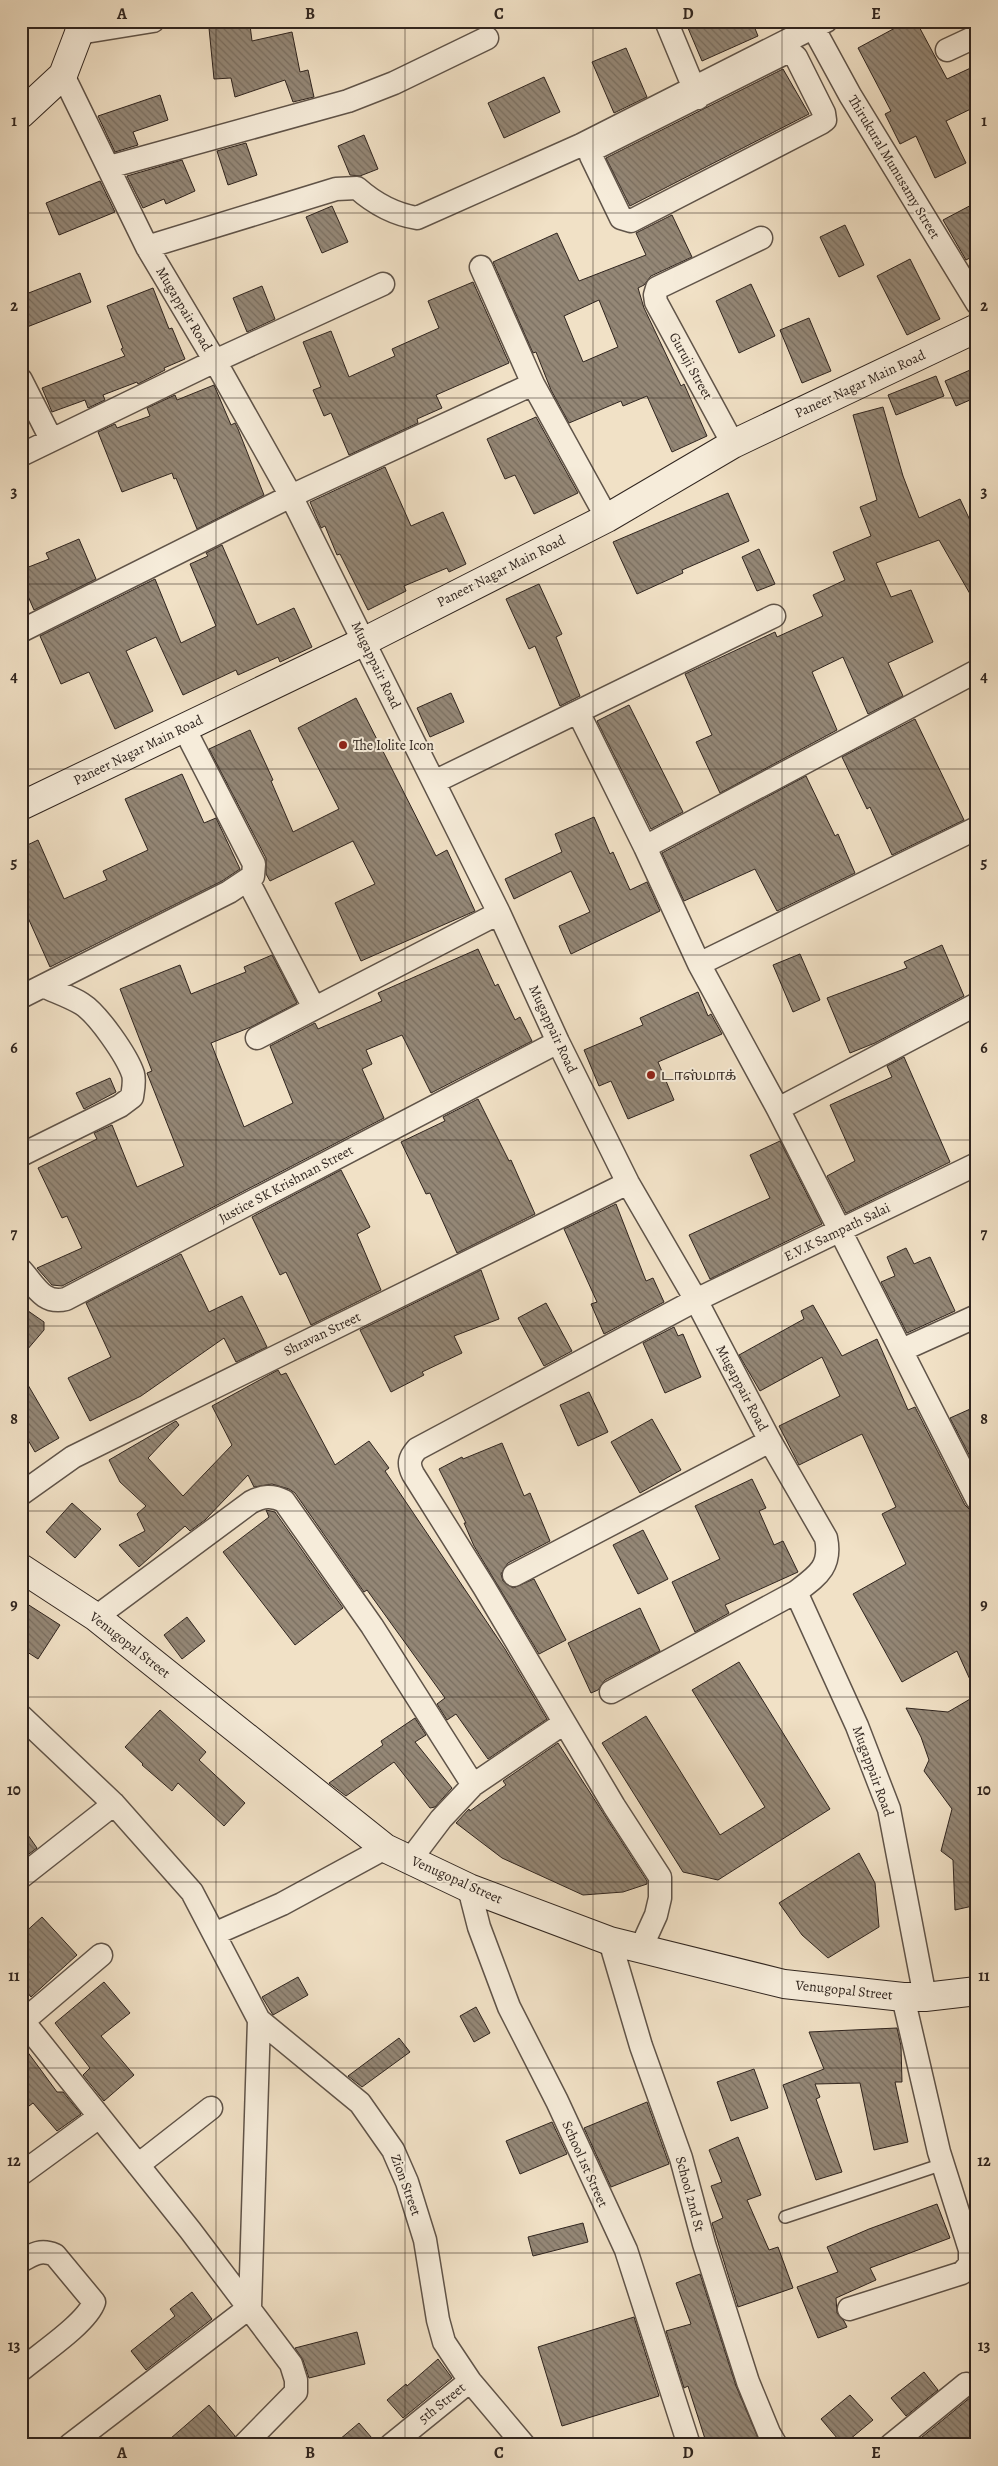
<svg xmlns="http://www.w3.org/2000/svg" width="998" height="2466" font-family="Alegreya,'Noto Serif Tamil',serif">
  <style>
    .building { fill: url(#building-back-hatch); stroke: #30251f; fill-rule: evenodd }
    .lines { fill: none; stroke-linecap: round; stroke-linejoin: round }
    .lane-casing { stroke: #605449; stroke-width: 14 }
    .street-casing { stroke: #605449; stroke-width: 25 }
    .secondary-casing { stroke: #30251f; stroke-width: 30 }
    .lane { stroke: #f6ecda; stroke-width: 11 }
    .street { stroke: #f6ecda; stroke-width: 22 }
    .secondary { stroke: #f6ecda; stroke-width: 28 }
    .grid { fill: none; stroke: #30251f; stroke-width: 1; stroke-opacity: 0.55 }
    .poi-dot { fill: #8f2418; stroke: #f6ecda; stroke-width: 2 }
    .labels { text-anchor: middle; dominant-baseline: central; stroke-width: 4; stroke-linejoin: round; paint-order: stroke }
    .street-label { font-size: 14px; fill: #30251f; stroke: #f6ecda }
    .poi-label { font-size: 14px; fill: #30251f; stroke: #f6ecda; text-anchor: start }
    .neatline { fill: none; stroke: #30251f; stroke-width: 2 }
    .grid-label { font-size: 16px; text-anchor: middle; font-weight: bold; fill: #30251f }
  </style>
  <defs>
    <pattern id="building-back-hatch" width="6" height="6" patternUnits="userSpaceOnUse" patternTransform="scale(1.25)"><rect width="6" height="6" fill="#948776"/><path d="M-1 5l2 2M0 0l6 6M5-1l2 2" fill="none" stroke="#796e60"/></pattern>
  </defs>
  <rect width="100%" height="100%" fill="#f1e1c6"/>
  <filter id="stains"><feTurbulence type="fractalNoise" baseFrequency=".004" numOctaves="4"/><feColorMatrix values="0 0 0 0 .2 0 0 0 0 .09 0 0 0 0 .02 0 0 0 .5 -.17"/></filter>
  <radialGradient id="worn" r=".72"><stop offset=".6" stop-color="#630" stop-opacity="0"/><stop offset="1" stop-color="#630" stop-opacity=".3"/></radialGradient>
  <!-- building -->
  <path class="building" d="M685,21H752L758,36L702,61Z
    M908,21H916L947,79L977,65V106L946,121L966,163L935,178L916,136L900,144L885,114L891,111L858,48Z
    M250,25L252,41L292,32L300,72L308,70L314,97L293,102L285,80L235,97L231,78L214,79L209,28Z
    M626,48L647,97L614,113L592,62Z
    M783,69L809,114L630,206L606,158Z
    M544,77L560,112L504,138L488,103Z
    M160,95L168,120L133,132L138,145L115,152L98,116Z
    M364,135L378,169L360,176L350,175L338,146Z
    M246,143L257,175L228,185L217,151Z
    M182,160L195,191L166,204L164,199L143,208L127,176Z
    M100,181L115,212L59,235L46,203Z
    M977,202V254L966,260L943,220Z
    M332,206L348,242L322,253L306,217Z
    M672,215L692,257L651,276L644,285L638,288L644,308L681,386L684,384L707,436L672,452L647,396L623,406L621,401L569,423L551,390L536,352L533,353L493,262L557,233L579,281L646,255L636,233ZM599,300L618,347L583,362L564,316Z
    M845,225L864,265L839,277L820,237Z
    M910,259L940,319L907,335L877,276Z
    M80,273L91,302L27,327L21,313V296Z
    M473,282L509,363L436,395L442,408L417,419L418,423L349,455L331,413L324,416L313,390L321,387L303,342L331,331L349,377L395,356L392,349L439,328L428,301Z
    M751,284L775,336L739,353L716,301Z
    M262,286L275,319L247,332L233,298Z
    M153,288L169,329L172,328L185,359L164,368L165,370L138,384L137,382L103,395L105,400L88,408L85,400L52,412L42,388L125,356L121,349L123,348L107,306Z
    M809,318L831,371L802,383L780,330Z
    M977,367V397L956,406L945,381Z
    M936,376L944,396L896,415L888,395Z
    M214,385L231,425L235,423L238,429L264,495L197,529L176,478L174,479L172,473L122,492L98,432L115,424L117,428L150,416L147,408L175,395L177,400Z
    M883,407L903,476L919,518L960,499L977,535V606L939,540L876,563L891,597L911,590L933,642L888,663L903,696L868,714L843,657L812,672L837,730L720,793L696,742L712,735L685,674L775,632L777,637L823,616L813,595L845,580L833,552L871,536L860,507L877,500L853,415Z
    M536,417L578,493L534,514L515,475L505,479L487,439Z
    M385,467L411,526L443,512L466,564L449,572L447,568L404,586L406,591L368,610L340,554L337,555L325,526L321,528L310,502Z
    M728,493L749,541L682,570L683,573L637,594L613,542Z
    M79,539L96,579L34,610L21,580V570L49,559L46,553Z
    M222,545L257,625L294,608L312,647L280,662L278,657L238,675L236,670L183,695L156,637L126,651L153,711L115,729L89,672L61,684L40,636L155,579L181,643L216,626L190,564L208,556L206,553Z
    M759,549L775,584L757,591L742,557Z
    M539,584L562,634L556,637L580,696L560,706L535,646L529,649L506,599Z
    M451,693L464,722L430,737L417,708Z
    M356,698L436,856L447,850L475,911L361,961L335,903L375,884L353,841L270,881L266,874V858L209,749L250,730L273,780L271,781L293,832L339,809L298,728Z
    M629,705L683,812L651,829L597,721Z
    M915,719L964,820L892,855L870,807L867,809L842,757Z
    M182,774L204,823L216,818L240,869L222,881L50,967L21,902V848L38,840L64,899L107,880L103,871L148,850L125,799Z
    M806,776L835,836L838,834L855,873L777,911L755,869L684,901L662,853Z
    M594,817L610,854L613,852L630,890L647,882L660,911L571,954L559,926L590,912L571,871L514,899L505,879L562,852L555,834Z
    M942,945L964,996L875,1043L850,1053L827,998L907,968L904,962Z
    M478,949L495,986L498,984L515,1020L520,1017L532,1041L431,1093L402,1035L366,1050L372,1064L362,1069L384,1118L62,1286L52,1285L37,1268L82,1248L67,1216L62,1218L38,1168L97,1139L94,1133L112,1125L137,1187L184,1166L147,1073L152,1071L120,989L180,965L191,994L246,972L244,967L272,955L297,1003L251,1027L211,1043L244,1127L293,1103L270,1046L315,1023L318,1029L382,1001L378,993Z
    M800,954L820,1000L793,1012L773,965Z
    M698,992L708,1016L711,1014L722,1034L658,1062L674,1100L628,1119L611,1081L599,1086L584,1050L643,1025L640,1018Z
    M904,1057L950,1162L846,1213L827,1176L855,1161L830,1105L892,1077L887,1066Z
    M110,1078L116,1092L84,1109L76,1093Z
    M478,1099L509,1161L511,1160L535,1214L457,1253L430,1193L426,1194L401,1142L445,1121L443,1117Z
    M780,1141L822,1224L710,1279L689,1235L770,1198L750,1155Z
    M341,1170L370,1227L357,1234L381,1290L311,1325L286,1272L280,1275L252,1217Z
    M616,1204L646,1281L653,1278L664,1302L604,1334L591,1304L597,1302L564,1229Z
    M906,1248L914,1264L930,1257L955,1311L907,1333L881,1282L895,1276L887,1257Z
    M181,1254L209,1312L242,1296L267,1347L236,1362L224,1338L141,1396L90,1421L68,1378L111,1357L86,1303Z
    M481,1270L499,1319L454,1336L462,1353L422,1372L424,1375L391,1392L360,1330Z
    M546,1303L572,1351L544,1366L518,1318Z
    M813,1305L842,1356L877,1339L908,1410L915,1407L965,1505L970,1510L977,1512V1905L955,1910L953,1860L941,1851L952,1809L924,1771L929,1760L921,1737L906,1708L948,1712L977,1695L957,1651L902,1682L853,1594L906,1564L882,1514L896,1507L862,1434L799,1465L779,1426L840,1396L822,1357L760,1391L739,1355L804,1319L801,1311Z
    M21,1306L44,1322V1330L21,1357Z
    M674,1327L678,1336L683,1334L701,1377L665,1393L643,1343Z
    M278,1370L281,1375L286,1373L335,1465L369,1441L389,1468L385,1471L505,1649L547,1719L488,1759L456,1714L447,1720L437,1704L445,1698L367,1590L364,1592L295,1493L289,1489L272,1484L254,1487L248,1475L205,1520L190,1531L185,1526L139,1567L119,1545L145,1531L137,1514L146,1506L120,1482L109,1460L176,1421L179,1425L148,1458L183,1496L232,1445L212,1406Z
    M21,1373L59,1438L35,1452L21,1428Z
    M589,1392L608,1432L578,1446L560,1405Z
    M977,1406V1470L950,1418Z
    M652,1419L681,1470L640,1493L611,1442Z
    M502,1443L524,1496L530,1493L550,1541L508,1563L501,1574L503,1581L513,1588L534,1579L566,1640L539,1654L474,1546L464,1523H466L439,1469L462,1457L463,1459Z
    M752,1479L766,1508L759,1511L774,1545L783,1541L798,1572L725,1605L729,1613L695,1632L672,1582L720,1559L695,1506Z
    M72,1503L101,1529L75,1558L46,1532Z
    M266,1510L275,1512L343,1608L295,1645L223,1552L269,1517Z
    M643,1530L668,1579L638,1594L613,1545Z
    M21,1600L60,1625L38,1659L21,1648Z
    M640,1608L660,1651L605,1680L598,1690L591,1693L568,1643Z
    M187,1617L205,1641L182,1659L164,1635Z
    M739,1662L830,1809L718,1880L683,1872L602,1743L646,1716L720,1835L765,1807L692,1690Z
    M160,1710L206,1752L199,1760L245,1803L224,1826L178,1783L172,1791L142,1765L143,1764L125,1747Z
    M415,1718L426,1735L415,1742L452,1788L435,1807L430,1808L394,1762L346,1796L329,1783L383,1745L381,1741Z
    M558,1743L647,1881V1884L623,1892L583,1895L502,1858L456,1823L469,1809L470,1811L506,1785L503,1781Z
    M21,1825L37,1848L21,1860Z
    M859,1853L875,1883L879,1927L828,1958L802,1935L779,1903Z
    M42,1917L77,1955L31,1997L21,1985V1936Z
    M298,1977L308,1995L273,2015L262,1997Z
    M104,1982L130,2013L101,2036L134,2075L104,2101L83,2075L90,2068L55,2023Z
    M476,2007L490,2033L474,2042L460,2016Z
    M897,2028L901,2046L902,2082H895L908,2142L874,2150L860,2083L815,2084L820,2097L816,2099L842,2172L816,2180L783,2085L824,2069L809,2032Z
    M399,2038L410,2052L362,2087L348,2076Z
    M21,2043L57,2092H63L81,2114L57,2131L33,2103L29,2106L21,2095Z
    M754,2069L768,2108L731,2121L717,2082Z
    M647,2102L669,2164L611,2187L584,2128Z
    M552,2122L567,2154L520,2174L506,2141Z
    M738,2137L761,2195L747,2200L769,2250L778,2247L793,2288L738,2307L712,2223L723,2218L711,2186L722,2182L709,2150Z
    M937,2204L950,2238L870,2268L876,2280L836,2298L837,2313L844,2321L847,2327L818,2338L797,2287L838,2272L827,2247L869,2229Z
    M583,2223L588,2242L533,2256L528,2237Z
    M700,2274L736,2386L761,2445H707L688,2386L684,2388L666,2331L691,2324L676,2283Z
    M192,2292L212,2319L146,2370L131,2351L175,2316L170,2309Z
    M634,2317L659,2396L562,2426L538,2347Z
    M357,2332L365,2364L309,2378L303,2360L295,2348Z
    M438,2359L452,2378L403,2418L387,2400L406,2384L407,2386Z
    M924,2372L938,2390L906,2416L891,2398Z
    M977,2392V2445H928L922,2437Z
    M850,2395L873,2420L843,2445L821,2419Z
    M209,2405L235,2436L231,2445H163Z
    M359,2423L378,2445H333Z"/>
  <g class="lines">
    <defs>
      <path id="lane" d="M785,2217L943,2164"/>
      <path id="street" d="M666,21L698,98
        M814,29L850,95L977,303
        M79,33L153,21
        M947,50L977,36
        M785,53H791L796,57L824,113L825,120L821,123L631,221L621,218L591,156L594,149Z
        M63,75L147,247L215,361L291,496L499,913L558,1042L628,1183L696,1300L770,1441L826,1538C832,1567 817,1576 796,1592L857,1726L889,1809L925,1997
        M109,167L348,101L394,83L487,38
        M147,247L336,189L357,188C375,204 393,214 417,218L581,145L826,21
        M21,380L51,439
        M533,384L607,518
        M733,444L656,302L655,295L657,288L761,238
        M21,455L215,361L383,284
        M21,631L291,496L533,384L481,267
        M578,712L645,847L699,964L778,1109L977,1499
        M434,782L774,616
        M645,847L977,671
        M248,881L314,1008
        M699,964L977,828
        M21,997L229,892L253,876L254,864L184,728
        M257,1038L499,913
        M778,1109L977,1004
        M21,1155L120,1106L132,1097C133,1090 135,1081 133,1074C127,1056 98,1014 82,1004C71,997 56,992 43,986
        M21,1270C35,1285 43,1305 66,1299L558,1042
        M902,1350L977,1316
        M21,1494L73,1457L628,1183
        M514,1575L770,1441
        M96,1617L251,1502C263,1496 272,1495 284,1501L372,1626L473,1785
        M611,1692L796,1592
        M21,1716L114,1804L192,1892L259,2020L360,2103L393,2150L407,2182L425,2240L438,2320L444,2342L470,2381L524,2445
        M410,1860L441,1819L473,1785L564,1723
        M21,1877L114,1804
        M469,1888L479,1927L509,2007L557,2101L626,2250L689,2445
        M214,1934L282,1904L385,1848
        M610,1941L641,2046L681,2158L704,2244L748,2382L769,2433L776,2445
        M641,1948L656,1915L660,1898V1877L614,1806L484,1587L413,1474C408,1464 409,1458 417,1449L696,1300L977,1164
        M23,2021L190,2230L291,2364L296,2380V2392L244,2445
        M21,2023L101,1955
        M138,2165L211,2108
        M21,2174L99,2117
        M21,2261C33,2254 41,2249 55,2255L94,2302C87,2323 40,2354 21,2370
        M250,2307L259,2020
        M849,2309L962,2273L970,2264V2250L939,2152L903,1997
        M70,2445L250,2307
        M391,2445L470,2381
        M891,2445L966,2384"/>
      <path id="secondary" d="M21,114L63,75L79,33L80,21
        M21,806L365,641L607,518L733,444L977,328
        M21,1568L96,1617L385,1848L469,1888L610,1941L784,1984L903,1997H925L977,1991"/>
    </defs>
    <!-- lane casing -->
    <use href="#lane" class="lane-casing"/>
    <!-- street casing -->
    <use href="#street" class="street-casing"/>
    <!-- secondary casing -->
    <use href="#secondary" class="secondary-casing"/>
    <!-- lane -->
    <use href="#lane" class="lane"/>
    <!-- street -->
    <use href="#street" class="street"/>
    <!-- secondary -->
    <use href="#secondary" class="secondary"/>
  </g>
  <!-- grid -->
  <path class="grid" d="M216,21V2445M405,21V2445M593,21V2445M782,21V2445M21,213H977M21,398H977M21,584H977M21,769H977M21,955H977M21,1140H977M21,1326H977M21,1511H977M21,1697H977M21,1882H977M21,2068H977M21,2253H977"/>
  <!-- markers -->
  <g class="poi-dot">
    <circle cx="343" cy="745" r="5"/>
    <circle cx="651" cy="1075" r="5"/>
  </g>
  <g class="labels">
    <!-- street labels -->
    <g class="street-label">
      <text transform="translate(894 167) rotate(59)">Thirukural Munusamy Street</text>
      <text transform="translate(184 309) rotate(59)">Mugappair Road</text>
      <text transform="translate(691 366) rotate(61)">Guruji Street</text>
      <text transform="translate(860 384) rotate(-25)">Paneer Nagar Main Road</text>
      <text transform="translate(501 571) rotate(-27)">Paneer Nagar Main Road</text>
      <text transform="translate(376 665) rotate(64)">Mugappair Road</text>
      <text transform="translate(138 750) rotate(-26)">Paneer Nagar Main Road</text>
      <text transform="translate(553 1029) rotate(65)">Mugappair Road</text>
      <text transform="translate(286 1184) rotate(-28)">Justice SK Krishnan Street</text>
      <text transform="translate(837 1232) rotate(-26)">E.V.K Sampath Salai</text>
      <text transform="translate(322 1334) rotate(-26)">Shravan Street</text>
      <text transform="translate(742 1388) rotate(62)">Mugappair Road</text>
      <text transform="translate(130 1645) rotate(38)">Venugopal Street</text>
      <text transform="translate(873 1771) rotate(70)">Mugappair Road</text>
      <text transform="translate(457 1880) rotate(24)">Venugopal Street</text>
      <text transform="translate(844 1990) rotate(6)">Venugopal Street</text>
      <text transform="translate(585 2164) rotate(66)">School 1st Street</text>
      <text transform="translate(406 2185) rotate(70)">Zion Street</text>
      <text transform="translate(690 2194) rotate(75)">School 2nd St</text>
      <text transform="translate(442 2403) rotate(-39)">5th Street</text>
    </g>
    <!-- poi labels -->
    <g class="poi-label">
      <text x="353" y="745">The Iolite Icon</text>
      <text x="661" y="1075">டாஸ்மாக்</text>
    </g>
  </g>
  <!-- margin -->
  <rect width="998" height="2466" fill="none" stroke="#f1e1c6" stroke-width="55"/>
  <rect x="28" y="28" width="942" height="2410" class="neatline"/>
  <g class="grid-label">
    <text x="122" y="19">A</text>
    <text x="310" y="19">B</text>
    <text x="499" y="19">C</text>
    <text x="688" y="19">D</text>
    <text x="876" y="19">E</text>
    <text x="14" y="126">1</text>
    <text x="984" y="126">1</text>
    <text x="14" y="311">2</text>
    <text x="984" y="311">2</text>
    <text x="14" y="497">3</text>
    <text x="984" y="497">3</text>
    <text x="14" y="682">4</text>
    <text x="984" y="682">4</text>
    <text x="14" y="868">5</text>
    <text x="984" y="868">5</text>
    <text x="14" y="1053">6</text>
    <text x="984" y="1053">6</text>
    <text x="14" y="1239">7</text>
    <text x="984" y="1239">7</text>
    <text x="14" y="1424">8</text>
    <text x="984" y="1424">8</text>
    <text x="14" y="1610">9</text>
    <text x="984" y="1610">9</text>
    <text x="14" y="1795">10</text>
    <text x="984" y="1795">10</text>
    <text x="14" y="1981">11</text>
    <text x="984" y="1981">11</text>
    <text x="14" y="2166">12</text>
    <text x="984" y="2166">12</text>
    <text x="14" y="2351">13</text>
    <text x="984" y="2351">13</text>
    <text x="122" y="2458">A</text>
    <text x="310" y="2458">B</text>
    <text x="499" y="2458">C</text>
    <text x="688" y="2458">D</text>
    <text x="876" y="2458">E</text>
  </g>
  <rect width="100%" height="100%" filter="url(#stains)"/>
  <rect width="100%" height="100%" fill="url(#worn)"/>
</svg>
